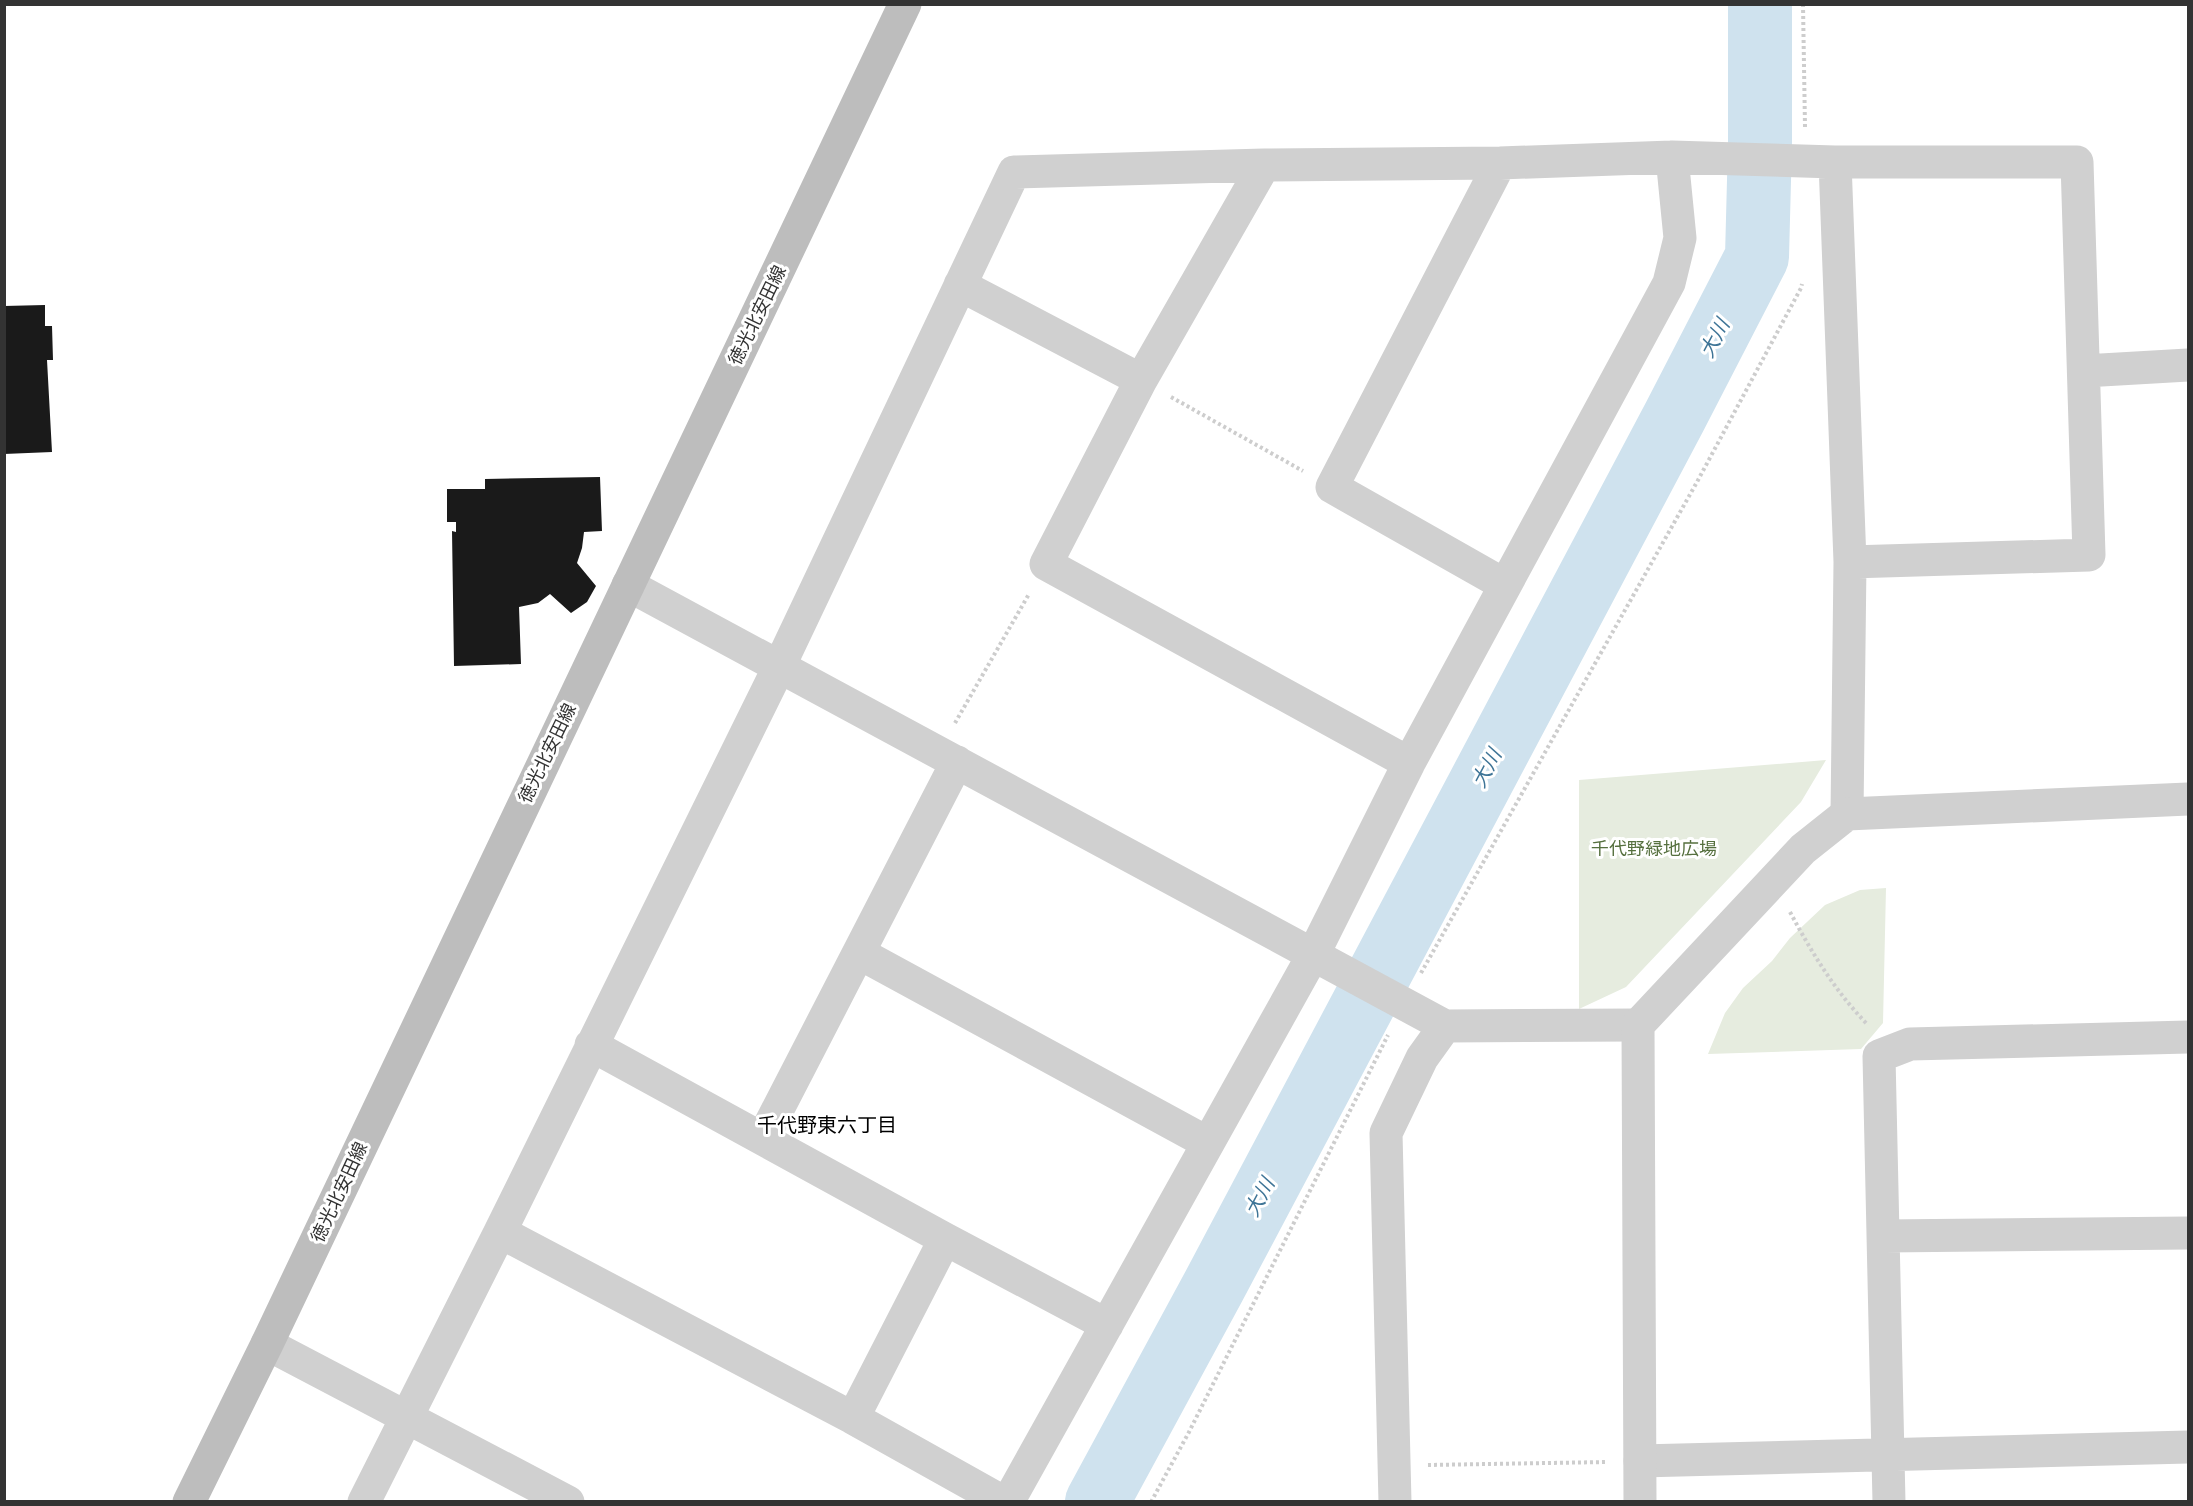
<svg xmlns="http://www.w3.org/2000/svg" width="2193" height="1506" font-family="Quicksand,'Noto Sans JP',sans-serif">
  <style>
    .green { fill: #e6ecdf }
    .lines { fill: none; stroke-linecap: round; stroke-linejoin: round }
    .river { stroke: #cfe2ee; stroke-width: 64 }
    .building { fill: #1a1a1a }
    .path { stroke: #cdcdcd; stroke-width: 4; stroke-dasharray: 3 3; stroke-linecap: butt }
    .minor { stroke: #d0d0d0; stroke-width: 33 }
    .tertiary { stroke: #d0d0d0; stroke-width: 33 }
    .secondary { stroke: #bdbdbd; stroke-width: 33 }
    .labels { text-anchor: middle; dominant-baseline: central; stroke-width: 6; stroke-linejoin: round; paint-order: stroke }
    .street-label { font-size: 18px; fill: #333; stroke: #fff }
    .park-label { font-size: 18px; fill: #56703f; stroke: #fff }
    .water-label { font-size: 20px; font-style: italic; fill: #3f7597; stroke: #fff }
    .neighbourhood-label { font-size: 20px; fill: #000; stroke: #fff }
  </style>
  <rect width="100%" height="100%" fill="#fff"/>
  <!-- green -->
  <path class="green" d="M1826,760L1801,802L1626,987L1579,1009V780Z
    M1886,888L1883,1023L1861,1049L1708,1054L1725,1013L1743,988L1772,961L1790,938L1825,905L1860,890Z"/>
  <g class="lines">
    <!-- river -->
    <path class="river" d="M1097,1502L1214,1286L1675,416L1757,257L1760,142V4"/>
  </g>
  <!-- building -->
  <path class="building" d="M45,305V326H52L53,360H47L52,452L4,454V306Z
    M600,477L602,531L584,532L582,548L577,563L596,586L587,602L571,613L550,594L538,603L519,607L521,664L454,666L452,531L456,532V522H447V489H485V479Z"/>
  <g class="lines">
    <!-- path -->
    <path class="path" d="M1803,4L1805,127
      M1171,397L1303,471
      M955,723L1029,594
      M1790,912C1812,953 1835,991 1867,1024
      M1421,973L1697,482L1801,288L1802,284
      M1428,1465L1607,1462
      M1151,1502L1189,1432L1388,1035"/>
    <!-- minor -->
    <path class="minor" d="M1500,163L1332,487L1505,585
      M1264,165L1141,380L1046,564L1409,763
      M960,285L1141,380
      M2084,371L2188,365
      M628,585L1445,1026L1638,1025
      M1847,814L1850,562L1835,162H2077L2089,555L1850,562
      M859,953L1208,1143
      M591,1045L945,1239L1107,1325
      M763,1138L957,762
      M500,1232L853,1418L945,1239
      M1884,1236L2188,1233
      M267,1344L568,1502
      M853,1418L1003,1502
      M1640,1461L2188,1447
      M364,1502L500,1232L779,667L1014,172L1264,165L1500,163L1672,157L1835,162
      M1008,1502L1313,955L1409,763L1669,283L1680,238L1672,157
      M1395,1502L1386,1133L1422,1058L1445,1026
      M1889,1502L1879,1056L1910,1044L2188,1037"/>
    <!-- tertiary -->
    <path class="tertiary" d="M1640,1502L1638,1025L1803,849L1847,814L2188,799"/>
    <!-- secondary -->
    <path class="secondary" d="M189,1502L267,1344L905,4"/>
  </g>
  <g class="labels">
    <!-- street labels -->
    <g class="street-label">
      <text transform="translate(757 315) rotate(-64)">徳光北安田線</text>
      <text transform="translate(547 753) rotate(-64)">徳光北安田線</text>
      <text transform="translate(339 1192) rotate(-65)">徳光北安田線</text>
    </g>
    <!-- park labels -->
    <g class="park-label">
      <text x="1654" y="848">千代野緑地広場</text>
    </g>
    <!-- water labels -->
    <g class="water-label">
      <text transform="translate(1714 338) rotate(-62)">大川</text>
      <text transform="translate(1486 768) rotate(-62)">大川</text>
      <text transform="translate(1259 1197) rotate(-62)">大川</text>
    </g>
    <!-- neighbourhood labels -->
    <g class="neighbourhood-label">
      <text x="827" y="1124">千代野東六丁目</text>
    </g>
  </g>
  <!-- border -->
  <rect width="2193" height="1506" fill="none" stroke="#333333" stroke-width="12"/>
</svg>
